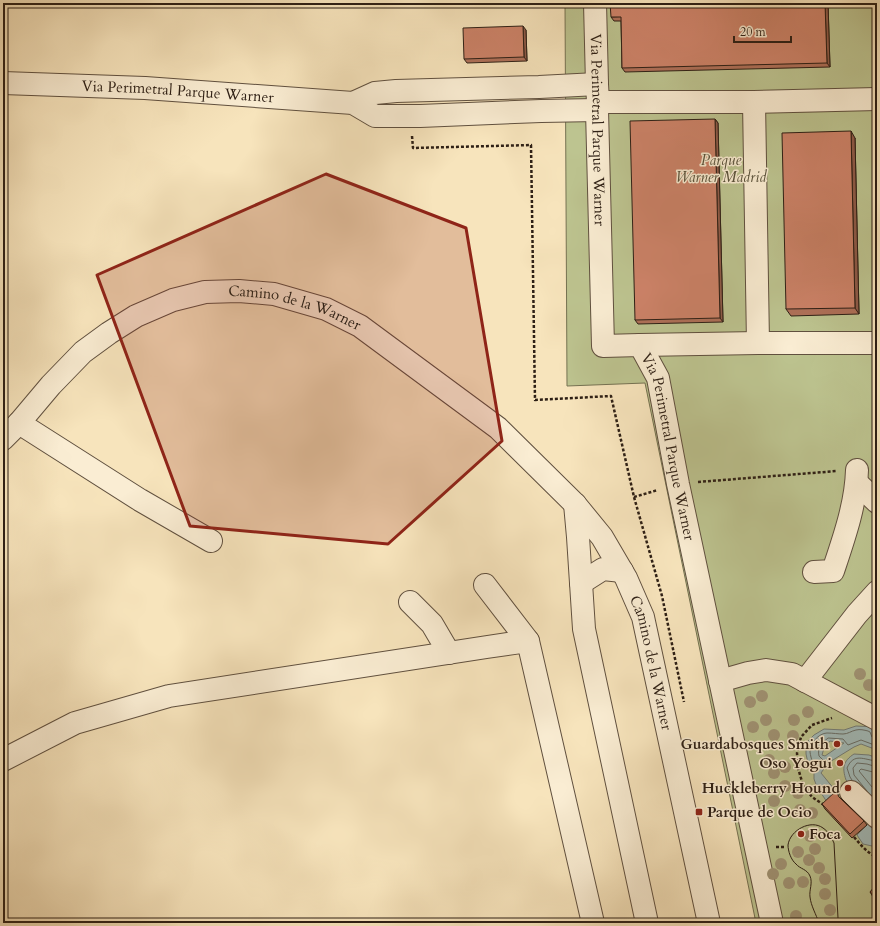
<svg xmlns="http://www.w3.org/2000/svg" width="880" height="926" font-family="Cardo,serif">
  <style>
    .green { fill: #bdc490; stroke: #757252 }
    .water { fill: #a2bcbb; stroke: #737d79; fill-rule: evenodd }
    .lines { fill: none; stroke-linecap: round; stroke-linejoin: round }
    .shore { stroke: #686e68; stroke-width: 1 }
    .minor-casing { stroke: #60503f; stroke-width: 24 }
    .path { stroke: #2d1f15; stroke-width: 2.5; stroke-dasharray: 3 2; stroke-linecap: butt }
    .minor { stroke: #faedd3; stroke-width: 22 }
    .tram { stroke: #2d1f15; stroke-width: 1 }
    .tree { fill: #a09374 }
    .wall { fill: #af7059; stroke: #2d1f15 }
    .shaded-wall { fill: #8f5b49; stroke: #2d1f15 }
    .building { fill: #cc8268; stroke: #2d1f15 }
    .marked { fill: #8f2418; fill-opacity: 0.2; stroke: #8f2418; stroke-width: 3; stroke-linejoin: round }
    .poi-dot { fill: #8f2418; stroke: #faedd3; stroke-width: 1.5 }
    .labels { text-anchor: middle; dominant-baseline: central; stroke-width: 3; stroke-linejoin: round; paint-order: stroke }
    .street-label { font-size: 15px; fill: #2d1f15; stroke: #faedd3 }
    .park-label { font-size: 15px; font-style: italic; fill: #58513a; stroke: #faedd3 }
    .poi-label { font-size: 15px; font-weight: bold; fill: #2d1f15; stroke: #faedd3; text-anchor: end }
  </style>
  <rect width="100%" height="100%" fill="#f7e4bc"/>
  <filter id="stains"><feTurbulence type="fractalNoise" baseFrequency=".005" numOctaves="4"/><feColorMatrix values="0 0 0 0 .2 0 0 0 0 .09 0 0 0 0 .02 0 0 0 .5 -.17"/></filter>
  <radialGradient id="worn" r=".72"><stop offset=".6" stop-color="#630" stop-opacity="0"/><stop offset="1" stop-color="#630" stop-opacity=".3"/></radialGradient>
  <!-- green -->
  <path class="green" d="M565,3H877V923H756L645,383L567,386Z"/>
  <!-- water -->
  <path class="water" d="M856,726L877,727L874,734L877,735V750L861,744L854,747L828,763L821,773L839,795L829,805L817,787L814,779V771L808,763L806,754V747L808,741L814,735L824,729L844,730ZM830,741L844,743L825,756L822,755L824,748Z
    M854,754L869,755L877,758V813L846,780C842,768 843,761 854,754Z
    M871,821L877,826V849L872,846L863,844L857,835Z"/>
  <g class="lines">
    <!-- shore -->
    <path class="shore" d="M877,739L872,737L870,732L868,731C864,730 860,729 856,730C851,731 848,734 843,734C838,734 833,733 827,733C819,733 809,744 810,752C811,759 813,765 818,769L824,761L819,756C817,748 822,743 828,738L843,739L848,745L861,740L877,746
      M877,773L861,769L859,771L872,787L877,792
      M852,780L850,777L847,768C854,752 864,760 877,761
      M867,791L854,775L853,768L857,763L867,764L877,767"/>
    <defs>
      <g id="minor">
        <path id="s1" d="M595,3L597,84L598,102L597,110L603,346L640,345L658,378L678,484L772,923"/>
        <path id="s2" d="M3,83L145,88L353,103L375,116H420L541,111L597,110"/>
        <path d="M598,102H754L877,99"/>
        <path d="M754,102L758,343"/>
        <path d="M353,103L375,93L396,91L539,87L597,84"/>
        <path d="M640,345L758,343H877"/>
        <path d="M19,423L140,500L211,541"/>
        <path id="s3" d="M3,439L19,423L51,385L83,352L109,333L136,316L173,300L205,292L239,291L274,294L326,309L360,326L498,428L575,504L602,537L626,578L643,617L709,923"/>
        <path d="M857,483L877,502"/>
        <path d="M575,504L578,537L584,629L647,923"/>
        <path d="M814,572L833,571C844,538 856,504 857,470"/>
        <path d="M581,583L603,569L622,571"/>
        <path d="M485,585L528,641"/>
        <path d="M410,602L432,624L449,653"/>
        <path d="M720,681L748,673L766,670L792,674L877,719"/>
        <path d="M805,681L857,614L877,592"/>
        <path d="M3,760L75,723L169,696L487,647L528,641L593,923"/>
        <path d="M851,792L877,817"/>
      </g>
    </defs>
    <!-- minor casing -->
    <use href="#minor" class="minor-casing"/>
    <!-- path -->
    <path class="path" d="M412,136L413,148L531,145L535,400L611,396L634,497L662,596L684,702
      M698,482L837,471
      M634,497L658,490
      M824,805L812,797L803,785L798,768L797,753L801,737L812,725L832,718
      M854,837C861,845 867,853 877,857
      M776,847H784"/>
    <!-- minor -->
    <use href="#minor" class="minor"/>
    <!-- tram -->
    <path class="tram" d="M819,923C816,914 811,906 810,897C809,890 813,883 810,876C807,869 800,869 796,864C791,860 788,851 788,845C790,830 811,819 823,828C829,832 831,837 834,843L838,918L837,923"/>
  </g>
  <!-- trees -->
  <g class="tree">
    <circle cx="860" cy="674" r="6"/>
    <circle cx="869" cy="685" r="6"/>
    <circle cx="762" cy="696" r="6"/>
    <circle cx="750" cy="702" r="6"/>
    <circle cx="808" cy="712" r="6"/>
    <circle cx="766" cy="720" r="6"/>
    <circle cx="794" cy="720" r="6"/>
    <circle cx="753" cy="727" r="6"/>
    <circle cx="774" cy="735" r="6"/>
    <circle cx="793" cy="736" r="6"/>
    <circle cx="769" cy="760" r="6"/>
    <circle cx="785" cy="767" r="6"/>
    <circle cx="774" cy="773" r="6"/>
    <circle cx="785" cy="786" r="6"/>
    <circle cx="798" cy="793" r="6"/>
    <circle cx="774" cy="801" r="6"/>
    <circle cx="800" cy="810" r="6"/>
    <circle cx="812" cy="813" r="6"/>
    <circle cx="810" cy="836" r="6"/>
    <circle cx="815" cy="849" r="6"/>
    <circle cx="798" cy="852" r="6"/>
    <circle cx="809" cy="860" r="6"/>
    <circle cx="781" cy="864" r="6"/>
    <circle cx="819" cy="868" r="6"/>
    <circle cx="773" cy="874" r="6"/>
    <circle cx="825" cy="879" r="6"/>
    <circle cx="803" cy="882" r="6"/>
    <circle cx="789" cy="883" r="6"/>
    <circle cx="825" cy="894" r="6"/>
    <circle cx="830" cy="910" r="6"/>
    <circle cx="796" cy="916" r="6"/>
  </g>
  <!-- wall -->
  <path class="wall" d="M828,3L830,67L625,72L622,68L621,21H614L611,17Z
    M526,30L527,61L467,63L464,59Z
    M715,119L718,123L723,322L638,324L635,320Z
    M855,138L859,314L791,316L786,309Z
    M841,798L864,821L867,825L852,838L825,809L822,804Z
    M877,884V900L873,897L870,892Z"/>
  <!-- shaded-wall -->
  <path class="shaded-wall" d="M825,3H828L830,67L827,63Z
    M523,26L526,30L527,61L524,57Z
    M715,119L718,123L723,322L720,318Z
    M851,131L855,138L859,314L855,308Z"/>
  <!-- building -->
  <path class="building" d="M610,3H825L827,63L622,68L621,17H611Z
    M523,26L524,57L464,59L463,28Z
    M715,119L720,318L635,320L630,121Z
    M851,131L855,308L786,309L782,133Z
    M836,791L839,797L864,821L850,834L822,804Z
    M877,884V898L870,892Z"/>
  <!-- marked area -->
  <path class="marked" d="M326,174L466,228L502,441L388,544L190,526L97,275Z"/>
  <!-- markers -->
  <g class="poi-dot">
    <circle cx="837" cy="744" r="4"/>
    <circle cx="840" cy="763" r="4"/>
    <circle cx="848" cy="788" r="4"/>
    <rect x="695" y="808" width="8" height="8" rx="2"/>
    <circle cx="801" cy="834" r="4"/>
  </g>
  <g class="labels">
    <!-- street labels -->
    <g class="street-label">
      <text stroke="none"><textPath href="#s2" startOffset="175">Via Perimetral Parque Warner</textPath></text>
      <text stroke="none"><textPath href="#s1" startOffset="127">Via Perimetral Parque Warner</textPath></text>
      <text stroke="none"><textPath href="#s3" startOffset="348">Camino de la Warner</textPath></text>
      <text stroke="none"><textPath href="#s1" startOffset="487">Via Perimetral Parque Warner</textPath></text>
      <text stroke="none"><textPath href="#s3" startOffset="876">Camino de la Warner</textPath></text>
    </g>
    <!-- park labels -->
    <g class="park-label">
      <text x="721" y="160">Parque<tspan x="721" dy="17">Warner Madrid</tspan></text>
    </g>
    <!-- poi labels -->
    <g class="poi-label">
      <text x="829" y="744">Guardabosques Smith</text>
      <text x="832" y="763">Oso Yogui</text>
      <text x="840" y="788">Huckleberry Hound</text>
      <text x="707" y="812" text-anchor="start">Parque de Ocio</text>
      <text x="809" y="834" text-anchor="start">Foca</text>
    </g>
  </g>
  <!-- margin -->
  <rect width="880" height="926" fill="none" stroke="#f7e4bc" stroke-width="16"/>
  <rect x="4" y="4" width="872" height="918" fill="none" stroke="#2d1f15" stroke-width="2"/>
  <rect x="8" y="8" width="864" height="910" fill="none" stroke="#2d1f15"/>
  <!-- scale -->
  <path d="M734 36v6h57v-6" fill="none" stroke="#2d1f15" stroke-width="2"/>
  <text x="740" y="36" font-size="12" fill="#2d1f15" stroke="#faedd3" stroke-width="3" paint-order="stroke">20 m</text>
  <rect width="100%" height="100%" filter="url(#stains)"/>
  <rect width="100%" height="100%" fill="url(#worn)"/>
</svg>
